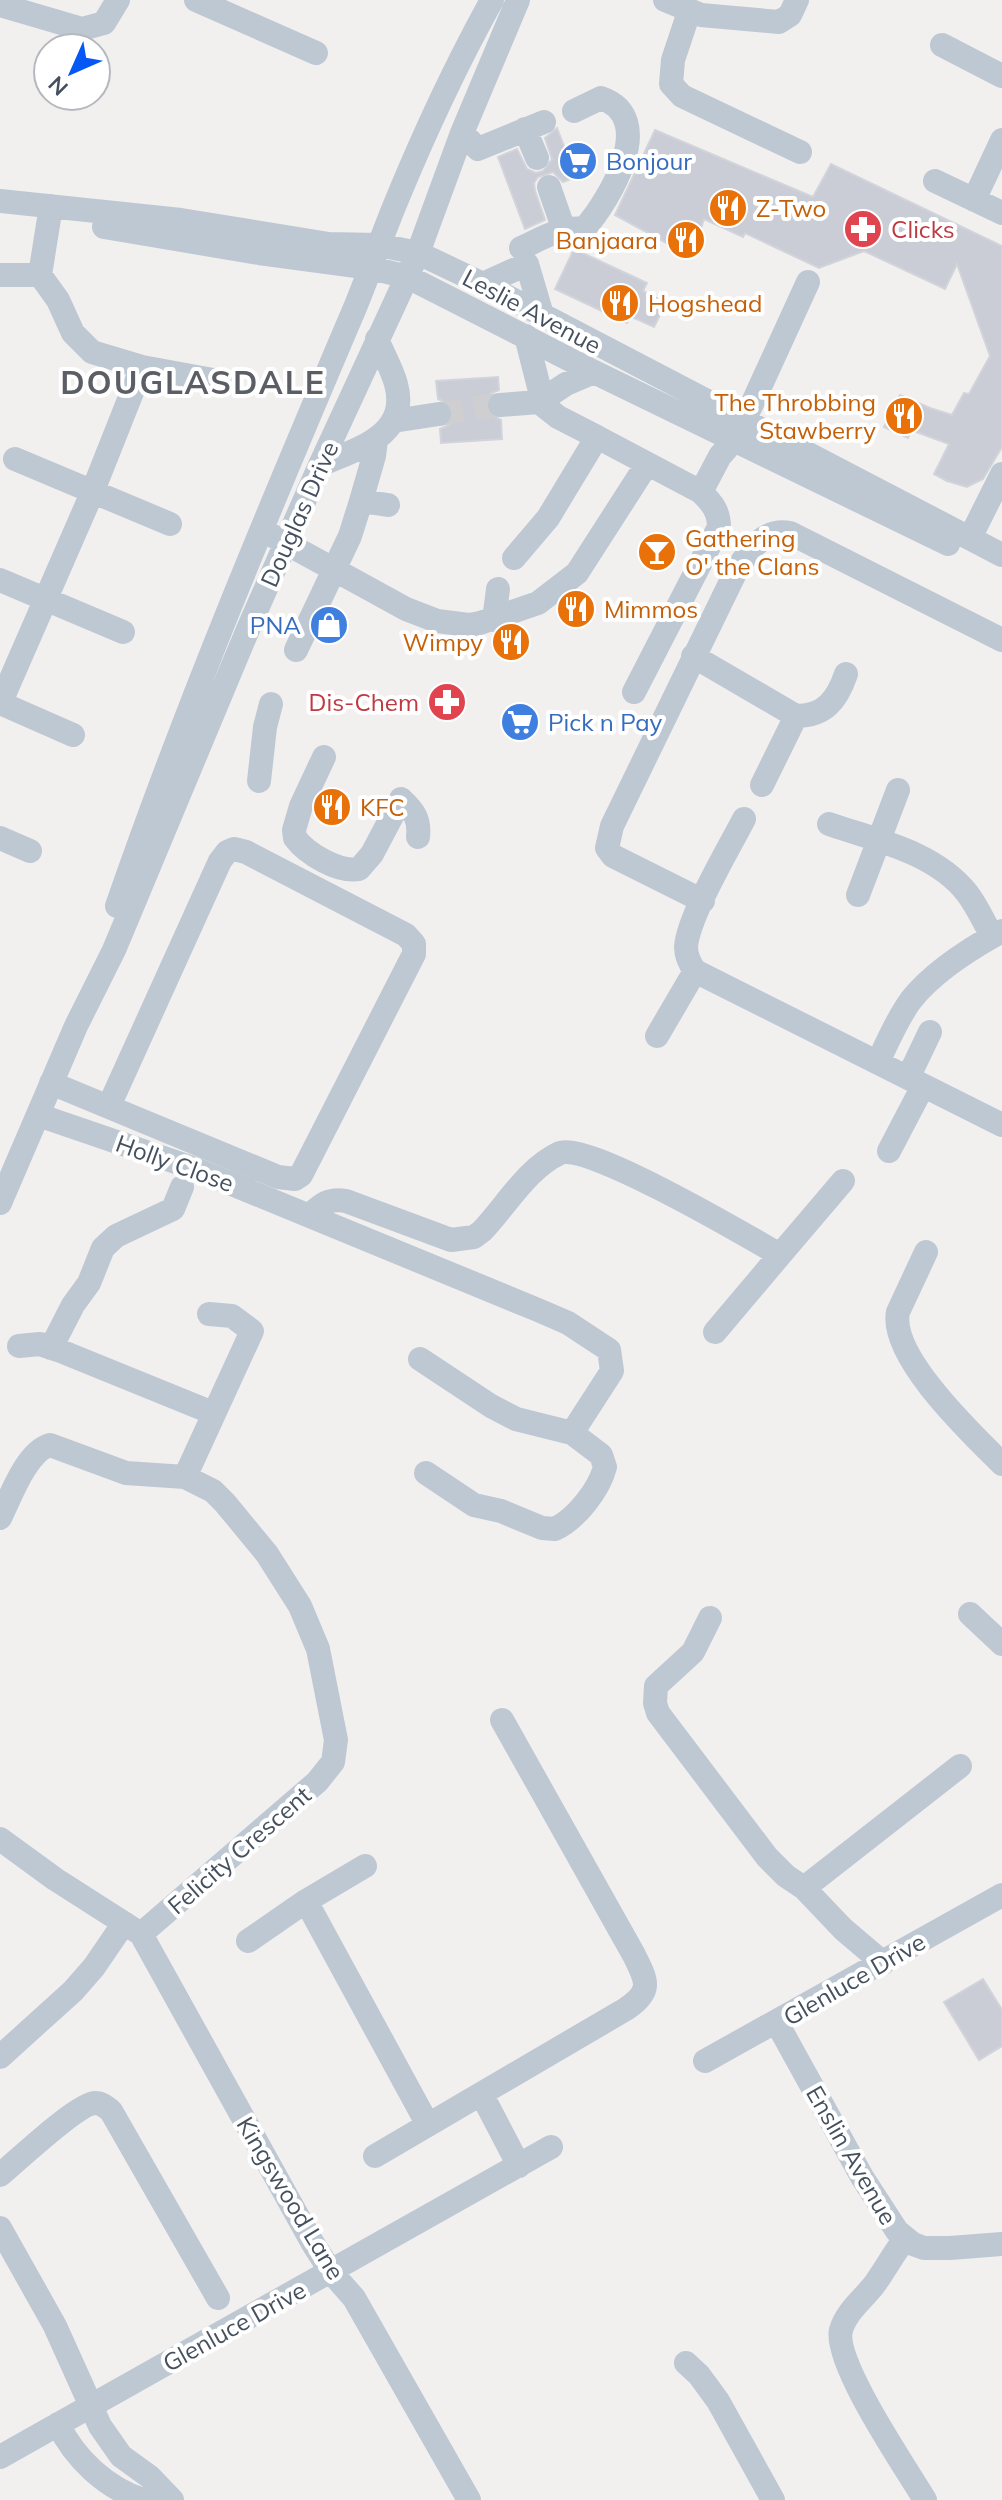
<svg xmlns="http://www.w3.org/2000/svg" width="1002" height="2500" font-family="Mulish,sans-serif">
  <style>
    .building { fill: #cacdd5; stroke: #d2d4db; stroke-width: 2 }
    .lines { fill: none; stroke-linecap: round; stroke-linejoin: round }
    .minor-tunnel { stroke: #cfcfd2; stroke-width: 24; stroke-dasharray: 24 12; stroke-linecap: butt }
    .minor { stroke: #bec8d3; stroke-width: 24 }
    .labels { text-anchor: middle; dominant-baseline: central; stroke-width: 8; stroke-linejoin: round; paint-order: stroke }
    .shop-label { font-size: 24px; fill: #366cbe; stroke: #fff; text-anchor: start }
    .food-label { font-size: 24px; fill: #c56008; stroke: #fff; text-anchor: start }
    .health-label { font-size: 24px; fill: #be3a42; stroke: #fff; text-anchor: start }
    .street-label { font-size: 24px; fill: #45505f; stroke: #fff }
    .district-label { font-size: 32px; font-weight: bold; letter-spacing: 2px; fill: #5b5e65; stroke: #fff }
  </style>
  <rect width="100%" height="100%" fill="#f2efef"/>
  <!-- building -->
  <path class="building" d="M557,128L576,177L563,182L553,172L538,177L534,183L535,191L545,220L525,229L498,157L517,149L527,169L536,173L543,171L552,159L545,138Z
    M655,130L813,197L831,164L1002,246V447L983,479L967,487L947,481L934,474L949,444L911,430L908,438L884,427L900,395L930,408L952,415L964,393L969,394L990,356L957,264L945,289L864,251L819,268L745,233L743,237L704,219L695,247L681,251L615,215Z
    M574,249L647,283L643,291L666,303L654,327L630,316L627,323L555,289Z
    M498,377L499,390L491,393L485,405L488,414L501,420L502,439L441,443L440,429L449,425L454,413L450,404L438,399L436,381Z
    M983,1979L1002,2010V2046L979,2060L944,2002Z"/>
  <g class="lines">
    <!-- minor-tunnel -->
    <path class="minor-tunnel" d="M439,414L500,405"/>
    <!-- minor -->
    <path class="minor" d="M196,0L316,53
      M665,0L701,15L779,22L790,15L797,0
      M0,5L82,29L104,23L118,0
      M689,12L673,60L671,84L682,96L800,152
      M942,45L1002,76
      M525,129L537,158
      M462,133L478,149L544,122
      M935,181L1002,213
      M549,187L564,230
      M974,200L1002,140
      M0,201L181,220L329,244L379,245L418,253L483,284L1002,555
      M104,227L259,253L371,268L408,277L594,372L948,544
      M521,248C541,239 561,226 584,229C609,201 659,118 601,98L574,111
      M0,275H40L51,206
      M40,275L58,300L73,333L92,352L142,367L224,382
      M483,284L527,264L542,315
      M526,336L542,399
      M539,402L558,417L597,437
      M500,405L539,402L566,384L594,372
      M393,421L439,414
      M15,459L170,524
      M320,465C356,449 410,436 396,384C392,369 383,354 377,339
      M701,492L720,456L734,440L754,400L808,282
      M361,501L374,456L376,440
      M273,536L406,609L437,621L469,625L480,623L538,603L577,573L647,464
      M970,538L1002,474
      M514,558L548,518L597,437L701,492C712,503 719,511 719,527L634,692
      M0,580L123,632
      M494,620L498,589
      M296,650L350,536L361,501L388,505
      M693,656L796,716
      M0,703L73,735
      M0,704L92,493L142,367
      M324,757L301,806L294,830L295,838C307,854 339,873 359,869L372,854L401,799C414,811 420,819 418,837
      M259,781L265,727L271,704
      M762,785L796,716C825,716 837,700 846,674
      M744,819C729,848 688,917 686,947C686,956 690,964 695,971L1002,1125
      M829,824C875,840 935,852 967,893C977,906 984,922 992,936
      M0,838L30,851
      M858,895L898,790
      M703,901L613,856L607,848L612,826L737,569C750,550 764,528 790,533L1002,640
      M117,906C187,704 270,507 354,310C369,274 381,238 396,202C424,134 456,65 492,0
      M657,1036L695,971
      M878,1062C888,1041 897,1019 911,1000C933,972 971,948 1002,931
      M908,1078L930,1032
      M51,1083L278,1177L295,1179L301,1175L414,954V944L406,935L246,852L234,849L227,852L220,861L109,1106
      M38,1115L193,1168L538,1310L568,1323L609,1350L612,1371L572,1433
      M889,1151L923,1086
      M0,1203L76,1026L114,950L249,627L320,465L418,253L462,133L518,0
      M310,1215C322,1204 329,1198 346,1201L451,1240L474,1237L482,1231C506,1206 527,1168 560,1153C586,1141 749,1237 780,1255L843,1181
      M926,1252L898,1312C889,1356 972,1434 1002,1464
      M715,1332L780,1255
      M19,1346L40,1344L58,1350L213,1413
      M51,1348L73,1305L89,1283L103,1248L116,1236L173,1209L182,1187
      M420,1359L491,1406L516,1419L572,1433L601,1455L605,1467C599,1490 576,1519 555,1529L542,1528L501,1511L474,1505L426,1473
      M185,1477L252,1331L232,1316L209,1314
      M0,1518C11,1496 26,1452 50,1445L126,1473L185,1477L213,1491L225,1503L267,1554L300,1606L318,1649L336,1740L333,1762L317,1782L141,1934
      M970,1614L1002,1644
      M710,1618L693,1652L656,1686L655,1703L658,1713L767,1857L786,1876L804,1888L843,1929L883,1963
      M0,1839L55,1879L141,1934L312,2242L331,2272L354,2298L469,2500
      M804,1888L960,1766
      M306,1901L365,1866
      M248,1941L306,1901L428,2125
      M777,2023L862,2177L897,2231L913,2244L924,2248H950L1002,2244
      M0,2057L73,1991L94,1967L124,1923
      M705,2061L1002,1895
      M482,2095L519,2166
      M375,2156L626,2009C653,1991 647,1981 634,1955L502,1720
      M0,2175C17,2161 77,2104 95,2103C102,2103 106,2107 111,2111L218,2298
      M0,2228L55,2326L100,2426L121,2456L150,2477L172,2500
      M905,2239C893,2254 885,2270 874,2285C863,2299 846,2312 841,2330C833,2362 906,2468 925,2500
      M686,2363L699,2375L718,2401L773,2500
      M58,2424C75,2459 106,2488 143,2500
      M0,2457L551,2147"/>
  </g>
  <!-- icons -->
  <defs>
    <symbol id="supermarket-disc" viewBox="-11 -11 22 22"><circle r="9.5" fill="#3f7fe0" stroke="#fff"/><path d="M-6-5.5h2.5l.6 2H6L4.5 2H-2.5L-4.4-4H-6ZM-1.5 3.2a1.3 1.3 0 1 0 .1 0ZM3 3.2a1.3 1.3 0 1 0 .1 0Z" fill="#fff"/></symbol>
    <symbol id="restaurant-disc" viewBox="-11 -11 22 22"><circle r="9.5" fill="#e8710a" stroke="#fff"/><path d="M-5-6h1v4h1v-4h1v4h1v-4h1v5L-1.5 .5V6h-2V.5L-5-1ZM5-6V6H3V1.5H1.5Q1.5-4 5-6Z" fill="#fff"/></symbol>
    <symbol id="pharmacy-disc" viewBox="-11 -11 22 22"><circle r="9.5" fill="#e0444e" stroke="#fff"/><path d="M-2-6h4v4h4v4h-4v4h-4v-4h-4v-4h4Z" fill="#fff"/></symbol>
    <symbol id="bar-disc" viewBox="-11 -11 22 22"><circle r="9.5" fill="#e8710a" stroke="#fff"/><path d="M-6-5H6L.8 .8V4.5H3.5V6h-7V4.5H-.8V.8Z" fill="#fff"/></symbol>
    <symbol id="shop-disc" viewBox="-11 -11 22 22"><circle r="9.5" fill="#3f7fe0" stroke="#fff"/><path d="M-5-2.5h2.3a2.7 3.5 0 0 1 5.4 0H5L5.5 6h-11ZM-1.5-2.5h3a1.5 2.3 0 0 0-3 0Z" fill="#fff"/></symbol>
  </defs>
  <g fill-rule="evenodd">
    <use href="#supermarket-disc" x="556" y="139" width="44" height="44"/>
    <use href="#restaurant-disc" x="706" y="186" width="44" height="44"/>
    <use href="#pharmacy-disc" x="841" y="207" width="44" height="44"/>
    <use href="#restaurant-disc" x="664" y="218" width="44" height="44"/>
    <use href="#restaurant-disc" x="598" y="281" width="44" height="44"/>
    <use href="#restaurant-disc" x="882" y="394" width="44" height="44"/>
    <use href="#bar-disc" x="635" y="530" width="44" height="44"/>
    <use href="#restaurant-disc" x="554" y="587" width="44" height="44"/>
    <use href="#shop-disc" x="307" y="603" width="44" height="44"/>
    <use href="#restaurant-disc" x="489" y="620" width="44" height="44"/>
    <use href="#pharmacy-disc" x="425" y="680" width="44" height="44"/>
    <use href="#supermarket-disc" x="498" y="700" width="44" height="44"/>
    <use href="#restaurant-disc" x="310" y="785" width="44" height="44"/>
  </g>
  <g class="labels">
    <!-- shop labels -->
    <g class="shop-label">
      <text x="606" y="161">Bonjour</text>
      <text x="301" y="625" text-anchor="end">PNA</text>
      <text x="548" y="722">Pick n Pay</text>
    </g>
    <!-- food labels -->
    <g class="food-label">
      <text x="756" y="208">Z-Two</text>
      <text x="658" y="240" text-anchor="end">Banjaara</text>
      <text x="648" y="303">Hogshead</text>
      <text x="876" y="402" text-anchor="end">The Throbbing<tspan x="876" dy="28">Stawberry</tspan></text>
      <text x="685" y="538">Gathering<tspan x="685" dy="28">O' the Clans</tspan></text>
      <text x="604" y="609">Mimmos</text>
      <text x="483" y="642" text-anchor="end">Wimpy</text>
      <text x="360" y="807">KFC</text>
    </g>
    <!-- health labels -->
    <g class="health-label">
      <text x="891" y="229">Clicks</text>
      <text x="419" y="702" text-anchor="end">Dis-Chem</text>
    </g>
    <!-- street labels -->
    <g class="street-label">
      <text transform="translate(532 311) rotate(28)">Leslie Avenue</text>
      <text transform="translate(299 514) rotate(-66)">Douglas Drive</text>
      <text transform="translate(175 1163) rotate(20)">Holly Close</text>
      <text transform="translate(239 1850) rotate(-41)">Felicity Crescent</text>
      <text transform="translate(854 1979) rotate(-30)">Glenluce Drive</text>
      <text transform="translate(852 2155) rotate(60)">Enslin Avenue</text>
      <text transform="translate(291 2198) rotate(59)">Kingswood Lane</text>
      <text transform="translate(234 2326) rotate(-29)">Glenluce Drive</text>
    </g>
    <!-- district labels -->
    <g class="district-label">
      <text x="193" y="382">DOUGLASDALE</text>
    </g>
  </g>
  <!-- north arrow -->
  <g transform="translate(72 72) rotate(225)"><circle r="38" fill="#ffffff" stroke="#b5b9bf" stroke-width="2"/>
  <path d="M0-6L14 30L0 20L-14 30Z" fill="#0658f5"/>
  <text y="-12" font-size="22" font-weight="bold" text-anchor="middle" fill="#45505f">N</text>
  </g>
</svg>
